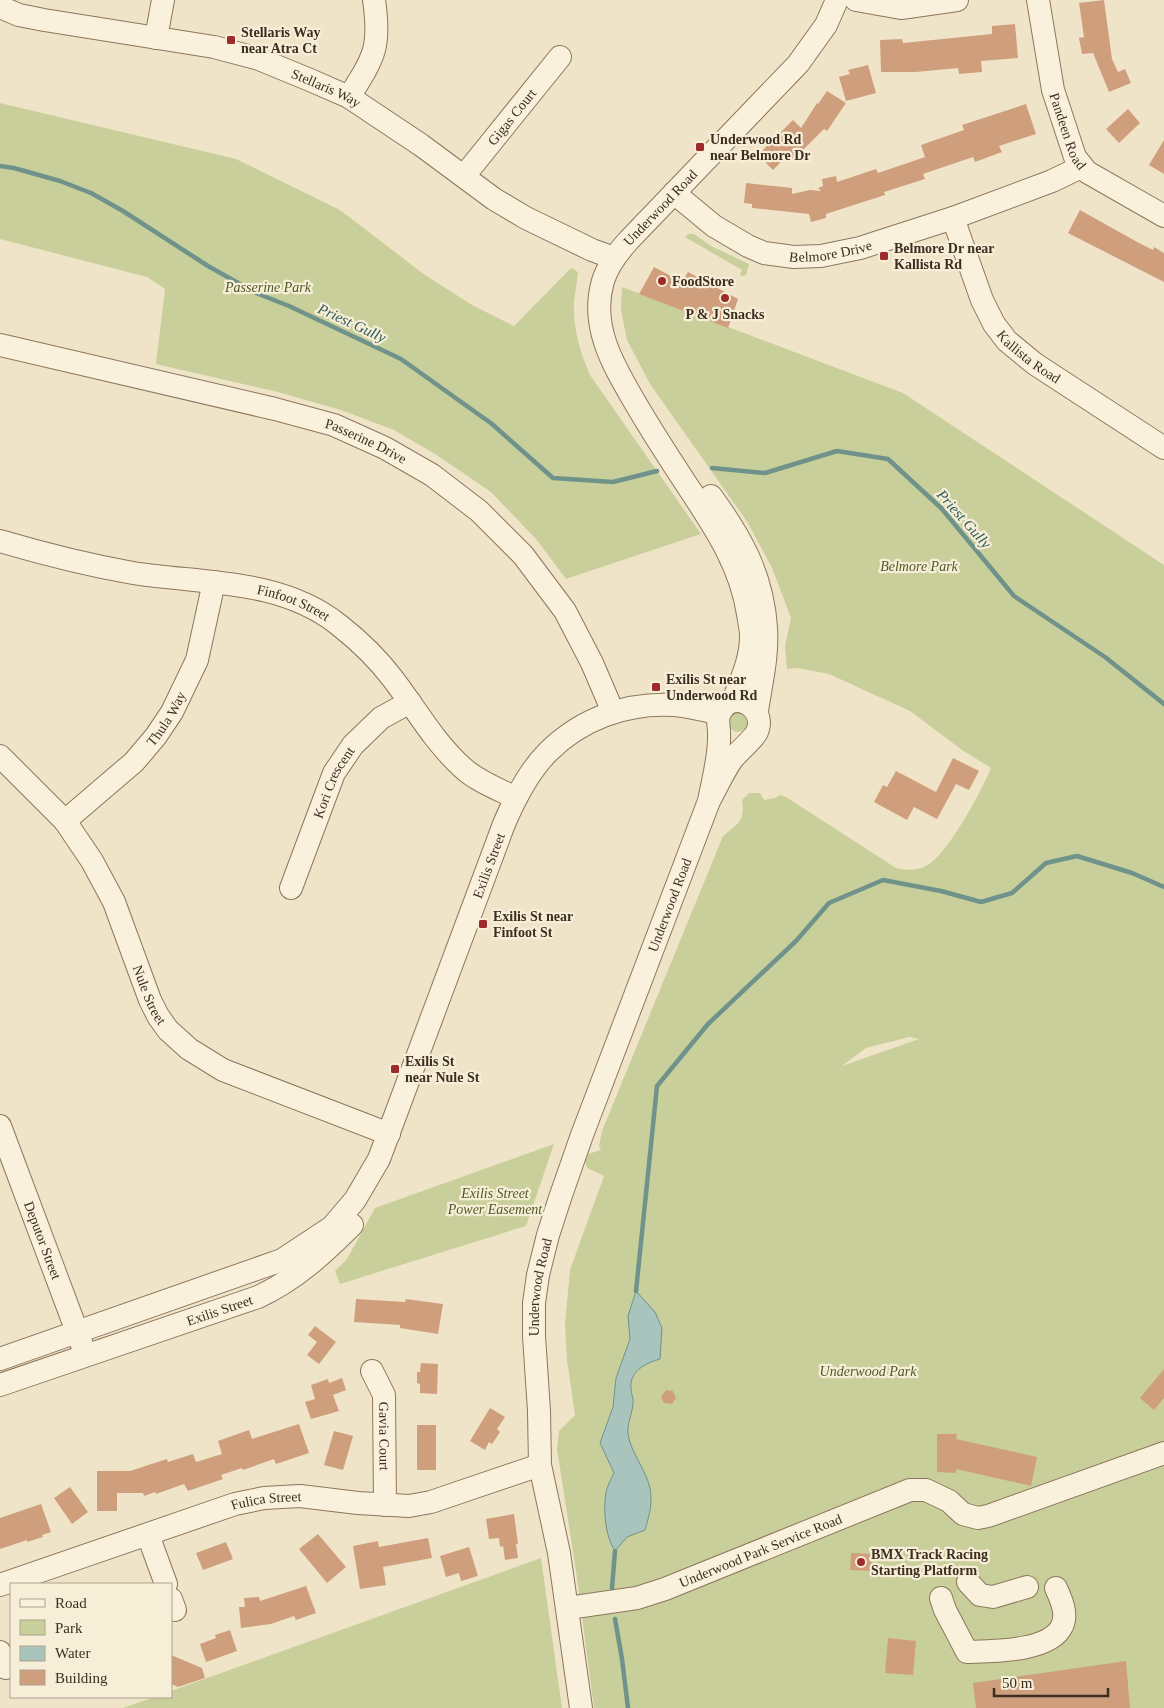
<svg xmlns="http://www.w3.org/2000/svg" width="1164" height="1708" font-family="Georgia,serif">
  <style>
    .green { fill: #c9cf9b; fill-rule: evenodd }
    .water { fill: #a9c4bc; stroke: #6f938a }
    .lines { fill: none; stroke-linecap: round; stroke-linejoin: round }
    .stream { stroke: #6f938a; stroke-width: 4.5 }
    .building { fill: #cf9f7d }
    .minor-casing { stroke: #8d765c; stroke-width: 24 }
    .minor { stroke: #faf1dc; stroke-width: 22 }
    .poi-dot { fill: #9e2a2b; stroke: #f7eed8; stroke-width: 2 }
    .labels { text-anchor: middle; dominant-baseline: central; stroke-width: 4.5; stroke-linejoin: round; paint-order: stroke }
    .poi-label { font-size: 14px; font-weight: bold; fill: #3d2e20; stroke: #f7eed8; text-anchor: start }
    .street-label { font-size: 14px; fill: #3d2e20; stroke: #f7eed8 }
    .park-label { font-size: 14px; font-style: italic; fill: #4d5a26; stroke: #f7eed8 }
    .water-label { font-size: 15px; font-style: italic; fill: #2f5d5a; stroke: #f7eed8 }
  </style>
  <rect width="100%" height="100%" fill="#f0e4c8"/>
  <!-- green -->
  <path class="green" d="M0,103L236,159L340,210L425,275L472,305L514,326L571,268L578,272C577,282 575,292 574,303C573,328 580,352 590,375L701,534L566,579L536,539L491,492L435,454L394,430L341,410L274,391L156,364L165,289L147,277L0,239Z
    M688,234H694L711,246L749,264L746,275L742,276L740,275L742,270L685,237Z
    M622,287L903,393L1164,565V1708H594L576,1571L557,1449L559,1431L575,1415L567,1360L565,1323L570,1270L604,1176L587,1168L585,1161L588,1154L601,1150L599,1146L602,1131L723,836C739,823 745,821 742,800L749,793H760L764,800L775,798L780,795L786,797L896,868C907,870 916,871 926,866C947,856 982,790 991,768L962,750L910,711L829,674L798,668L787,669L785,646L791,618L772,568L748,523L650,384L627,340L621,310ZM909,1037L919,1039L842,1066L866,1048Z
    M728 722a10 10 0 1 1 20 0a10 10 0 1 1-20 0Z
    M554,1144L526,1226L340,1284L335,1271L347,1259L375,1208Z
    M541,1558L562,1708H123L155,1697H171V1691Z"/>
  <!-- water -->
  <path class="water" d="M636,1291L655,1312L662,1328L660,1359C646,1363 629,1371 631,1389C631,1394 634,1399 633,1404C632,1415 627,1423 628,1434C631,1453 646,1470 650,1488C653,1503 649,1516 645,1530L627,1537L615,1551C605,1536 603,1510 606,1492C608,1485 611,1479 614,1473L600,1443L613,1407L616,1378L630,1339L628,1316Z"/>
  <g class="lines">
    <!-- stream -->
    <path class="stream" d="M0,166L14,168L60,181L91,193L123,211L208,266L256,293L289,306L401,359L492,424L553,478L613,482L657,471
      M712,468L765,473L837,451L888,459L942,509L1014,596L1105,657L1164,704
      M636,1291L657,1086L708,1024L796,941L829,903L883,880L941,891L981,902L1012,893L1046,863L1077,856L1132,873L1164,887
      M612,1588L615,1551
      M615,1619L622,1659L628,1708"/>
  </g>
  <!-- building -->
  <path class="building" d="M1104,0L1112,59L1118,72L1125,69L1131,83L1109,92L1093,53L1082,54L1079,38L1084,37L1079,3Z
    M1015,24L1018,58L981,61L982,72L959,74L958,68L916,72H881L880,40L902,39L903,43L992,34V26Z
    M868,65L876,93L846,101L839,77L850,74L848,70Z
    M827,91L846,103L827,131L824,129L792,161L787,156L773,170L758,155L793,120L801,128L817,103L818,104Z
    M1026,104L1036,134L999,146L1002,152L975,162L973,157L923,174L925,179L884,192L885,195L826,214V218L811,222L809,214L752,208V204L744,203L746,183L792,188V194L810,190L821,191L818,188L823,186L822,179L836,176L837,182L876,169L878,173L925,157L921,145L964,130L962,125Z
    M1128,109L1140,123L1119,143L1106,129Z
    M1164,140V174L1149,165Z
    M1080,210L1139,243L1153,250L1154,247L1164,253V282L1068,233Z
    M654,267L682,282L688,272L738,299L728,328L639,294Z
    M953,758L979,771L969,790L956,784L937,819L914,807L907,820L874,802L883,785L887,787L896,771L936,792Z
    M356,1299L405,1302L406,1299L443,1304L438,1334L400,1328V1325L354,1322Z
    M315,1326L336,1342L319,1364L307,1355L317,1342L308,1335Z
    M421,1363L438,1364L437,1394L420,1393V1384L417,1383V1372H420Z
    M1164,1369V1398L1154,1410L1140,1398Z
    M342,1378L346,1390L333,1395L339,1411L311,1419L305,1402L315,1399L311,1385L328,1379L329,1383Z
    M666,1390L673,1391L676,1398L672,1404L664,1403L661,1397Z
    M490,1408L505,1417L497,1429L500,1432L492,1444L489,1442L485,1450L470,1441Z
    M299,1424L309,1453L276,1464L274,1459L243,1470L242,1468L221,1475L223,1479L188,1491L184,1484L156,1494L155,1492L144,1496L143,1493H117V1511H97V1471H130L167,1459L168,1462L193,1454L196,1462L222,1454L218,1441L249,1430L252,1439Z
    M417,1425H436V1470H417Z
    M334,1431L353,1436L343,1470L324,1465Z
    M937,1434H957L956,1439L1037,1457L1031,1486L956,1469V1473L937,1472Z
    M70,1487L88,1512L72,1524L54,1498Z
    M41,1504L51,1532L42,1535L43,1537L27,1542V1540L0,1549V1518Z
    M514,1514L518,1544H516L518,1558L505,1560L503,1546L500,1547L499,1538L489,1539L486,1519Z
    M318,1534L346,1567L327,1583L299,1549Z
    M428,1538L432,1558L383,1567L386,1585L360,1589L353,1546L378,1541L379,1547Z
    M226,1542L233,1559L203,1570L196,1553Z
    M469,1547L478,1576L461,1581L459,1573L446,1577L440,1556Z
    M851,1553L872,1554L871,1571L850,1570Z
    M306,1586L316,1613L296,1620L294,1616L271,1624L241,1628L239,1607H245L244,1598L259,1597L260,1601Z
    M230,1630L237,1651L206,1662L200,1644L216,1638L215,1635Z
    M888,1638L916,1641L913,1675L885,1673Z
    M171,1655L202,1668L205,1678L178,1687L171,1684Z
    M1126,1661L1130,1708H976L973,1683Z"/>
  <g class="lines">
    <defs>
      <g id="minor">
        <path d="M856,0L901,8L957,0"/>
        <path id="s1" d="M1038,0L1053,90L1075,157L1087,172L1164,216"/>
        <path id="s2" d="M0,7L19,15L44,20L214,47L259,59L310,80L349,97L421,145L494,199L526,218L592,250L614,258"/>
        <path d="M156,38L163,0"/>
        <path d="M349,97C374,57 381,48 374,0"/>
        <path id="s3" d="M464,176L560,57"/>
        <path id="s4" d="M674,193L714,226L748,246L764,253L794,257L821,256L860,248L953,218L1052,181L1081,167"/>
        <path id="s5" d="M953,218L982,300L994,324L1007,341L1035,364L1164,448"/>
        <path id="s6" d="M0,345L275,409L334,425L385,448L432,475L479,511L523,555L565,611L592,663L613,712"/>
        <path d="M711,496C741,537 763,576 766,628C768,656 761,684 757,711"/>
        <path id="s7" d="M0,541C44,554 88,565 133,573C202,584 280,578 339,625C358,640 378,659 393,679C416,709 434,742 463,768C477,781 498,789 516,798"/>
        <path id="s8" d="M733,701C741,680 751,660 751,636C751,629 749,621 748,614C740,561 709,519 681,476C664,450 648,425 633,399C612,363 590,325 603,281C608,265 618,252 629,240L798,64L826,25L837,0"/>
        <path id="s9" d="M0,756L65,821L92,861L114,902L150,1000L158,1016L168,1030L189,1049L223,1070L389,1134"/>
        <path id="s10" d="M65,821L134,762L156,736L172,712L197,660L214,582"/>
        <path id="s11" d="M291,888L334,773L353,745L381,718L410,702"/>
        <path id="s12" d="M0,1126L82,1345"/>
        <path id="s13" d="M0,1359L282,1260L332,1227L355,1200L379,1159L504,824C515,798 528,772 548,752C581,719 627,702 674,705C689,706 704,711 719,713"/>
        <path id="s14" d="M372,1371L384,1395L385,1505"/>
        <path id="s15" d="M0,1385L258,1297C295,1280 323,1254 352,1225"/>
        <path d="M148,1535L166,1584"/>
        <path d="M968,1582L980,1595L993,1597L1027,1587"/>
        <path id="s16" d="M0,1585L235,1504L264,1498L300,1496L358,1503L409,1506L431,1502L540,1465"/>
        <path d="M941,1598L945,1610L967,1652C992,1651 1050,1652 1062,1626C1068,1614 1061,1599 1056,1588"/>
        <path d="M171,1599L175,1610"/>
        <path id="s17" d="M568,1608L637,1598L665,1589L910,1490H926L949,1501L963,1514L978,1518L988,1516L1164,1453"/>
        <path d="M0,1652L6,1668"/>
        <path id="s18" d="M581,1708L559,1553L540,1465L539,1411L534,1336V1303L538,1275L548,1235L560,1198L582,1135L709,801C716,788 723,773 731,761C737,752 756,738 758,729C765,706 733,690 721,711C716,718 719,725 719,733C720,756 713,779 709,801"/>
      </g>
    </defs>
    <!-- minor casing -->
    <use href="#minor" class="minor-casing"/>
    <!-- minor -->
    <use href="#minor" class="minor"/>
  </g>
  <!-- markers -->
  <g class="poi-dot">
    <rect x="226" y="35" width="10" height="10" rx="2.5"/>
    <rect x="695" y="142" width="10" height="10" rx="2.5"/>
    <rect x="879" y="251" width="10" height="10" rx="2.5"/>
    <circle cx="662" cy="281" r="5"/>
    <circle cx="725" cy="298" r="5"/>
    <rect x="651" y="682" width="10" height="10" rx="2.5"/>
    <rect x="478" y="919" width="10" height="10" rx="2.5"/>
    <rect x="390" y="1064" width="10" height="10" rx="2.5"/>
    <circle cx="861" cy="1562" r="5"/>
  </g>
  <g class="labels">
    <!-- poi labels -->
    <g class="poi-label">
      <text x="241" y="32">Stellaris Way<tspan x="241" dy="16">near Atra Ct</tspan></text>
      <text x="710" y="139">Underwood Rd<tspan x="710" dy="16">near Belmore Dr</tspan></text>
      <text x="894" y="248">Belmore Dr near<tspan x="894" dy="16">Kallista Rd</tspan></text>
      <text x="672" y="281">FoodStore</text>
      <text x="725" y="314" text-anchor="middle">P &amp; J Snacks</text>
      <text x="666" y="679">Exilis St near<tspan x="666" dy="16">Underwood Rd</tspan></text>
      <text x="493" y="916">Exilis St near<tspan x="493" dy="16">Finfoot St</tspan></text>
      <text x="405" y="1061">Exilis St<tspan x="405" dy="16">near Nule St</tspan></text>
      <text x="871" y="1554">BMX Track Racing<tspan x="871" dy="16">Starting Platform</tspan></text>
    </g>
    <!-- street labels -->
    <g class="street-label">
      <text stroke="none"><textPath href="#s2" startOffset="338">Stellaris Way</textPath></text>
      <text stroke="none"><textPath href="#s3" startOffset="76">Gigas Court</textPath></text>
      <text stroke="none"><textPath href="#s1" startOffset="135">Pandeen Road</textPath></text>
      <text stroke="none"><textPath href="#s8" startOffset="555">Underwood Road</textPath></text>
      <text stroke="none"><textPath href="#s4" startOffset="176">Belmore Drive</textPath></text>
      <text stroke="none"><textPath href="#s5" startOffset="162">Kallista Road</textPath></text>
      <text stroke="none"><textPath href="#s6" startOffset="379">Passerine Drive</textPath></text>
      <text stroke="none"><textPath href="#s7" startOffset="301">Finfoot Street</textPath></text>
      <text stroke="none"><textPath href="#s10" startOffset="145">Thula Way</textPath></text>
      <text stroke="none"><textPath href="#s11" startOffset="114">Kori Crescent</textPath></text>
      <text stroke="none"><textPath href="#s13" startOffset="755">Exilis Street</textPath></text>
      <text stroke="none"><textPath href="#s18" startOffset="830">Underwood Road</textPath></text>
      <text stroke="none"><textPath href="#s9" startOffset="286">Nule Street</textPath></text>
      <text stroke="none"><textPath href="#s12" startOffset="122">Deputor Street</textPath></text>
      <text stroke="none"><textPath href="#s18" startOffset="425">Underwood Road</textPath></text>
      <text stroke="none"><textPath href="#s15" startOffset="232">Exilis Street</textPath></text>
      <text stroke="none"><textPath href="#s14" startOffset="68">Gavia Court</textPath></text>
      <text stroke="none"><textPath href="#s16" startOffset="280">Fulica Street</textPath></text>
      <text stroke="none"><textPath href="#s17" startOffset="202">Underwood Park Service Road</textPath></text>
    </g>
    <!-- park labels -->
    <g class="park-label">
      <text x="268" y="287">Passerine Park</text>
      <text x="919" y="566">Belmore Park</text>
      <text x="495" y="1193">Exilis Street<tspan x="495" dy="16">Power Easement</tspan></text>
      <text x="868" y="1371">Underwood Park</text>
    </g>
    <!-- water labels -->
    <g class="water-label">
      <text transform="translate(352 323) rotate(25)">Priest Gully</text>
      <text transform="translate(964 519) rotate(48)">Priest Gully</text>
    </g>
  </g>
  <!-- legend -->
  <rect x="10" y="1583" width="162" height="115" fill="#f7eed8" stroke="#ada18e"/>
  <rect x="20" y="1599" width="25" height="8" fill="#faf1dc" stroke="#ada18e"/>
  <text x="55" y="1608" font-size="15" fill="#3d2e20">Road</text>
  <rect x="20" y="1620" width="25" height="15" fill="#c9cf9b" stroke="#ada18e"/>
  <text x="55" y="1633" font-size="15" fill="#3d2e20">Park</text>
  <rect x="20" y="1646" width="25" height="15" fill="#a9c4bc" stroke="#ada18e"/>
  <text x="55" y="1658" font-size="15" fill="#3d2e20">Water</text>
  <rect x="20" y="1670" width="25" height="15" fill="#cf9f7d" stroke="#ada18e"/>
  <text x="55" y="1683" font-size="15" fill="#3d2e20">Building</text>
  <!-- scale -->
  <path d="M994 1688v8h114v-8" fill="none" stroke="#3d2e20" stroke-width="2.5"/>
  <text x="1002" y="1688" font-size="15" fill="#3d2e20" stroke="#f7eed8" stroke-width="4" paint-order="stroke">50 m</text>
</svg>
